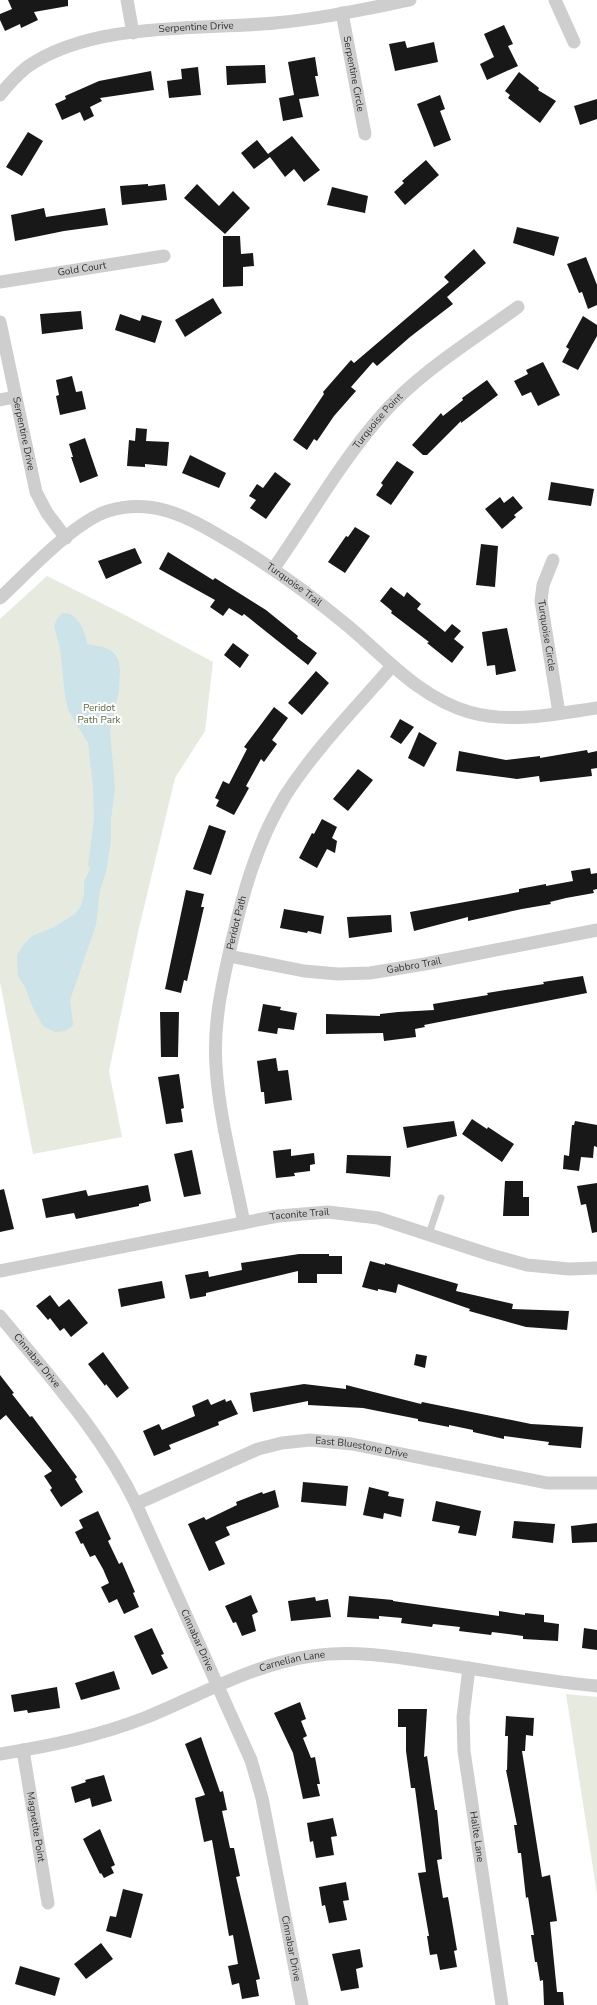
<svg xmlns="http://www.w3.org/2000/svg" width="597" height="2005" font-family="'Nunito Sans',sans-serif">
  <style>
    .green { fill: #e7eade }
    .water { fill: #cce3e9 }
    .building { fill: #181818 }
    .lines { fill: none; stroke-linecap: round; stroke-linejoin: round }
    .lane { stroke: #cecece; stroke-width: 7 }
    .street { stroke: #cecece; stroke-width: 13 }
    .labels { text-anchor: middle; dominant-baseline: central; stroke-width: 4; stroke-linejoin: round; paint-order: stroke }
    .street-label { font-size: 10px; fill: #313131; stroke: #fff }
    .park-label { font-size: 10px; fill: #5d6b41; stroke: #fff }
  </style>
  <rect width="100%" height="100%" fill="#fff"/>
  <!-- green -->
  <path class="green" d="M47,576L125,615L213,662L205,731L175,778L138,932L109,1071L122,1137L33,1154L0,982V619Z
    M566,1694L597,1697V1894Z"/>
  <!-- water -->
  <path class="water" d="M63,613C77,612 86,632 87,644L103,647L112,651L118,659L120,669L119,691L110,730L115,789L111,819V840L106,872L100,890L96,925L70,1000L73,1024L72,1027L65,1031L55,1032L43,1026L33,1008L25,987L18,976L17,955L24,944L32,936L54,927L75,914L81,906L84,894V882L90,869L88,865L94,818L93,786L88,743L68,710L65,696L60,648L54,626L58,617Z"/>
  <!-- building -->
  <path class="building" d="M8,0H68V6L34,12L38,20L21,28L20,24L5,31L0,20V14L12,9Z
    M504,25L513,44L508,46L518,66L487,80L480,64L494,57L484,34Z
    M405,41L407,48L434,42L438,62L395,71L389,44Z
    M315,57L318,76H315L319,96L299,99L303,117L283,121L279,98L294,95L288,62Z
    M265,65L266,83L227,85L226,66Z
    M198,67L201,95L169,98L167,81L182,79L181,69Z
    M151,71L154,90L100,98L102,101L90,107L94,116L84,121L80,112L62,120L55,104L66,99L65,96L99,81Z
    M519,72L539,88L538,90L556,101L540,123L508,98L510,95L505,91Z
    M440,95L445,109L440,111L451,140L434,147L417,104Z
    M597,99V119L580,125L574,106Z
    M28,132L43,141L22,176L6,167Z
    M292,136L320,170L304,182L294,169L285,177L270,157L254,169L241,153L257,140L268,154Z
    M426,160L439,175L405,205L394,192L404,183L402,181Z
    M148,184V186L165,184L167,200L122,205L120,186Z
    M197,184L219,206L233,191L250,208L225,234L184,198Z
    M332,187L368,196L365,213L327,205Z
    M44,208L46,217L105,208L108,225L64,231L15,241L11,215Z
    M517,227L559,237L554,256L513,243Z
    M223,236H240L241,254L253,253L254,266L243,267V286L223,287Z
    M474,249L486,263L447,297L453,304L410,337L377,366L373,362L351,387L356,391L334,416L317,441L314,439L307,450L293,440L324,394L323,392L351,360L354,363L449,282L444,277Z
    M586,257L597,285V305L588,309L582,292L579,293L567,264Z
    M213,298L222,313L185,337L175,320Z
    M81,311L83,329L42,334L40,314Z
    M120,314L140,321L142,315L162,321L155,343L115,330Z
    M583,316L597,325V336L578,370L562,362L569,349L566,347Z
    M543,362L560,395L538,406L531,392L522,396L514,381L528,374L526,370Z
    M72,376L76,392L82,391L86,409L60,415L56,396L59,395L56,380Z
    M487,380L498,395L461,423V421L427,455H423L412,445L441,413L443,416L463,400L462,398Z
    M136,428L147,429L146,441L169,442L167,466L145,464V467L127,466L129,440L135,441Z
    M85,438L98,476L80,483L71,457H73L69,444Z
    M190,455L226,473L219,488L182,473Z
    M397,461L414,472L391,505L376,495L383,485L381,483Z
    M275,472L291,484L266,519L250,508L256,500L249,496L257,484L263,488Z
    M551,482L594,489L591,506L548,500Z
    M513,496L523,508L514,515L516,517L502,529L485,509L500,497L504,503Z
    M355,527L370,536L345,573L328,562L346,536L348,537Z
    M481,544L498,546L495,587L476,585Z
    M135,548L142,563L106,579L98,561Z
    M168,552L213,580L215,578L266,610L298,636L297,638L317,653L308,665L244,614L242,616L229,608L223,616L210,607L215,600L159,569Z
    M391,587L404,597L407,592L421,604L417,609L445,632L452,624L461,631L454,639L464,647L452,663L427,643L429,642L391,613L392,611L380,601Z
    M507,628L516,671L496,675L495,665L487,666L482,632Z
    M233,643L249,655L240,668L224,655Z
    M316,671L329,683L302,715L288,703Z
    M274,707L288,718L272,740L277,744L264,762L261,759L246,786L249,788L234,815L216,806L219,800L215,798L223,781L229,784L247,749L244,747Z
    M400,719L414,727L401,744L390,737Z
    M419,732L437,743L424,767L408,758Z
    M587,750L588,753L597,751V768L591,769L592,776L540,782L539,776L517,779L456,771L459,751L506,760L540,756V758Z
    M358,769L373,780L348,811L333,799Z
    M322,819L337,827L332,838L337,841L335,853L327,849L317,868L299,858L312,833L314,834Z
    M209,825L226,831L211,875L193,869Z
    M590,868L591,874L597,873V889L593,890L594,893L566,898L550,902L551,904L522,909L468,921V917L414,931L410,912L519,892V889L546,884V886L573,881L571,871Z
    M186,890L204,894L201,907H204L187,981L184,980L181,993L165,989Z
    M284,909L324,916L321,934L308,931L307,933L280,928Z
    M391,915L392,932L349,938L347,917Z
    M583,976L587,993L424,1025L425,1027L415,1029L416,1037L384,1041L383,1033L326,1034V1014L380,1016V1014L398,1012L434,1010L433,1004L488,995L487,993L544,984L543,982Z
    M263,1004L281,1007L280,1010L297,1013L294,1030L278,1028L277,1034L258,1031Z
    M160,1012H179L178,1057H161Z
    M276,1058L278,1071L288,1070L292,1100L265,1104L264,1092H261L257,1061Z
    M179,1074L184,1108L181,1109L183,1122L166,1124L158,1077Z
    M472,1119L487,1129L488,1127L514,1144L502,1162L462,1134Z
    M454,1121L457,1136L407,1148L403,1127Z
    M575,1121L597,1125V1147L594,1146L593,1158L581,1157L579,1171L563,1169L564,1155L569,1156L572,1125H574Z
    M291,1149V1156L314,1153L315,1164L310,1165V1171L294,1173L295,1176L276,1178L273,1151Z
    M192,1150L201,1194L184,1197L174,1154Z
    M347,1155L391,1156L390,1177L346,1173Z
    M505,1181H523V1197H529V1216H503Z
    M597,1183V1232L592,1233L586,1204L581,1205L577,1186Z
    M148,1185L151,1201L139,1204V1206L76,1219L74,1213L46,1218L42,1199L86,1190L88,1196Z
    M4,1189L14,1229L0,1232V1190Z
    M299,1254H329V1256H342V1274H317V1283H298V1271L206,1293V1296L190,1299L185,1275L208,1271L209,1277L242,1270L241,1263Z
    M370,1261L385,1265V1263L458,1284L456,1291L513,1304L512,1309L569,1311L567,1330L526,1327L469,1311L470,1309L398,1284L396,1293L378,1289V1291L362,1287Z
    M162,1281L165,1298L121,1307L118,1289Z
    M50,1295L59,1307L69,1299L88,1323L71,1337L64,1328L60,1331L50,1318L48,1320L36,1306Z
    M103,1352L129,1388L117,1398L106,1384L105,1386L88,1364Z
    M416,1354L427,1356L425,1368L414,1365Z
    M0,1375L14,1393L12,1394L30,1417L32,1416L77,1477L75,1479L83,1492L61,1507L50,1490L52,1488L44,1476L52,1471L6,1415L0,1420Z
    M304,1384L346,1389V1385L421,1404L422,1402L531,1424L583,1427L581,1448L548,1445L549,1442L504,1436V1439L473,1432V1430L449,1425V1427L418,1421V1419L363,1408L308,1405V1401L253,1412L250,1393Z
    M208,1399L211,1405L225,1399L226,1402L231,1400L238,1414L218,1422L219,1425L169,1445L171,1449L154,1456L143,1431L159,1424L162,1430L195,1416L192,1406Z
    M303,1482L348,1486L346,1506L301,1502Z
    M369,1487L389,1492L388,1496L404,1499L401,1517L384,1513L383,1519L363,1515Z
    M275,1490L279,1507L226,1527L230,1535L215,1542L225,1564L209,1571L188,1524L204,1517L206,1520L237,1505L236,1502L262,1492L263,1494Z
    M436,1501L481,1511L476,1536L458,1533L460,1526L432,1521Z
    M98,1511L111,1539L108,1541L119,1564L122,1562L135,1592L133,1593L139,1607L124,1614L117,1599L109,1603L101,1587L109,1583L103,1569L95,1555L90,1557L83,1543L81,1544L75,1532L83,1528L79,1520Z
    M514,1521L555,1524L553,1543L512,1538Z
    M597,1523V1542L572,1543L571,1526Z
    M251,1595L258,1612L252,1615L256,1631L242,1636L236,1622L233,1623L225,1606Z
    M349,1596L393,1600V1601L499,1616V1611L525,1615V1613L544,1615V1622L559,1624L558,1641L523,1639V1636L492,1632L491,1635L459,1631L460,1627L433,1624L432,1627L401,1623L402,1618L379,1616V1619L347,1617Z
    M315,1597L316,1601L328,1599L331,1617L291,1621L288,1601Z
    M152,1628L164,1654L161,1655L168,1668L152,1675L134,1636Z
    M584,1628L597,1630V1650L582,1648Z
    M114,1671L120,1689L81,1700L75,1683Z
    M57,1687L60,1708L28,1713L27,1710L14,1712L11,1695Z
    M300,1702L306,1719L301,1721L307,1736L303,1738L311,1758L315,1757L320,1784H317L320,1796L303,1799L293,1753L274,1713Z
    M398,1709H427L424,1757L427,1756L435,1810H437L442,1859L437,1860L443,1898L448,1897L457,1950L454,1951L457,1967L440,1970L437,1954L430,1955L427,1936H429L418,1873L426,1872L415,1788H411L406,1751V1727H398Z
    M506,1716L534,1718L533,1736L526,1735L525,1751H522L542,1877L550,1875L557,1921L550,1922L557,1992H563L564,2005H544L543,1980L540,1981L537,1962H535L531,1935H534L528,1897L526,1898L521,1853H518L514,1825H517L506,1770H507L508,1736H505Z
    M201,1737L220,1792L223,1791L227,1810L222,1811L230,1848H234L240,1876L236,1877L260,1979L256,1980L259,1996L242,1999L239,1983L232,1985L228,1966L238,1964L233,1935L229,1936L212,1840L204,1842L195,1798L205,1795L185,1744Z
    M104,1775L112,1801L92,1807L90,1798L75,1803L71,1787L86,1782L85,1780Z
    M333,1818L337,1836L331,1837L334,1855L316,1858L313,1841L310,1842L307,1823Z
    M100,1829L115,1865L111,1867L114,1873L104,1878L101,1873L100,1874L83,1839Z
    M346,1882L349,1900L343,1901L347,1920L329,1923L325,1905L322,1906L319,1887Z
    M123,1889L143,1894L131,1938L106,1931L110,1916L116,1917Z
    M101,1943L113,1959L86,1979L74,1964Z
    M360,1949L363,1967L356,1969L359,1988L341,1991L332,1954Z
    M20,1966L60,1978L55,1996L15,1984Z"/>
  <g class="lines">
    <!-- lane -->
    <path class="lane" d="M429,1234L441,1198"/>
    <!-- street -->
    <g class="street">
      <path d="M127,0L133,33"/>
      <path d="M555,0L574,42"/>
      <path id="s1" d="M342,13L365,134"/>
      <path id="s2" d="M0,95C8,85 17,75 27,67C92,21 199,30 275,23C320,19 365,9 410,0"/>
      <path id="s3" d="M0,282L164,256"/>
      <path id="s4" d="M0,322L36,492L47,513L66,538"/>
      <path d="M0,400L15,397"/>
      <path id="s5" d="M553,560L543,585L541,601L559,713"/>
      <path id="s6" d="M274,568C309,518 340,463 380,417C418,373 471,341 518,307"/>
      <path id="s7" d="M0,598C27,573 75,521 108,511C150,498 185,515 220,536C267,563 306,591 348,626C386,658 420,698 469,712C511,724 555,714 597,708"/>
      <path id="s8" d="M229,956L304,971L338,974L370,973L425,964L597,930"/>
      <path id="s9" d="M244,1223C234,1172 219,1117 216,1066C213,1024 222,985 231,945C243,893 257,842 285,796C315,749 356,708 392,666"/>
      <path id="s10" d="M0,1271L278,1216L328,1212L378,1218L491,1255L527,1265L569,1269L597,1268"/>
      <path id="s11" d="M0,1316C49,1376 102,1434 136,1504L251,1760L262,1798L302,2005"/>
      <path id="s12" d="M136,1504L258,1449L282,1443L310,1440L352,1444L547,1483H597"/>
      <path id="s13" d="M469,1668L463,1717L464,1751L502,2005"/>
      <path id="s14" d="M23,1750L48,1903"/>
      <path id="s15" d="M0,1754C50,1746 99,1736 147,1717C201,1695 253,1664 312,1656C351,1650 390,1656 429,1662C485,1670 541,1681 597,1686"/>
    </g>
  </g>
  <g class="labels">
    <!-- street labels -->
    <g class="street-label">
      <text stroke="none"><textPath href="#s2" startOffset="215">Serpentine Drive</textPath></text>
      <text stroke="none"><textPath href="#s1" startOffset="62">Serpentine Circle</textPath></text>
      <text stroke="none"><textPath href="#s3" startOffset="83">Gold Court</textPath></text>
      <text stroke="none"><textPath href="#s6" startOffset="180">Turquoise Point</textPath></text>
      <text stroke="none"><textPath href="#s4" startOffset="114">Serpentine Drive</textPath></text>
      <text stroke="none"><textPath href="#s7" startOffset="347">Turquoise Trail</textPath></text>
      <text stroke="none"><textPath href="#s5" startOffset="78">Turquoise Circle</textPath></text>
      <text stroke="none"><textPath href="#s9" startOffset="305">Peridot Path</textPath></text>
      <text stroke="none"><textPath href="#s8" startOffset="187">Gabbro Trail</textPath></text>
      <text stroke="none"><textPath href="#s10" startOffset="305">Taconite Trail</textPath></text>
      <text stroke="none"><textPath href="#s11" startOffset="58">Cinnabar Drive</textPath></text>
      <text stroke="none"><textPath href="#s12" startOffset="239">East Bluestone Drive</textPath></text>
      <text stroke="none"><textPath href="#s11" startOffset="382">Cinnabar Drive</textPath></text>
      <text stroke="none"><textPath href="#s15" startOffset="308">Carnelian Lane</textPath></text>
      <text stroke="none"><textPath href="#s14" startOffset="78">Magnetite Point</textPath></text>
      <text stroke="none"><textPath href="#s13" startOffset="170">Halite Lane</textPath></text>
      <text stroke="none"><textPath href="#s11" startOffset="706">Cinnabar Drive</textPath></text>
    </g>
    <!-- park labels -->
    <g class="park-label">
      <text x="99" y="708">Peridot<tspan x="99" dy="12">Path Park</tspan></text>
    </g>
  </g>
</svg>
